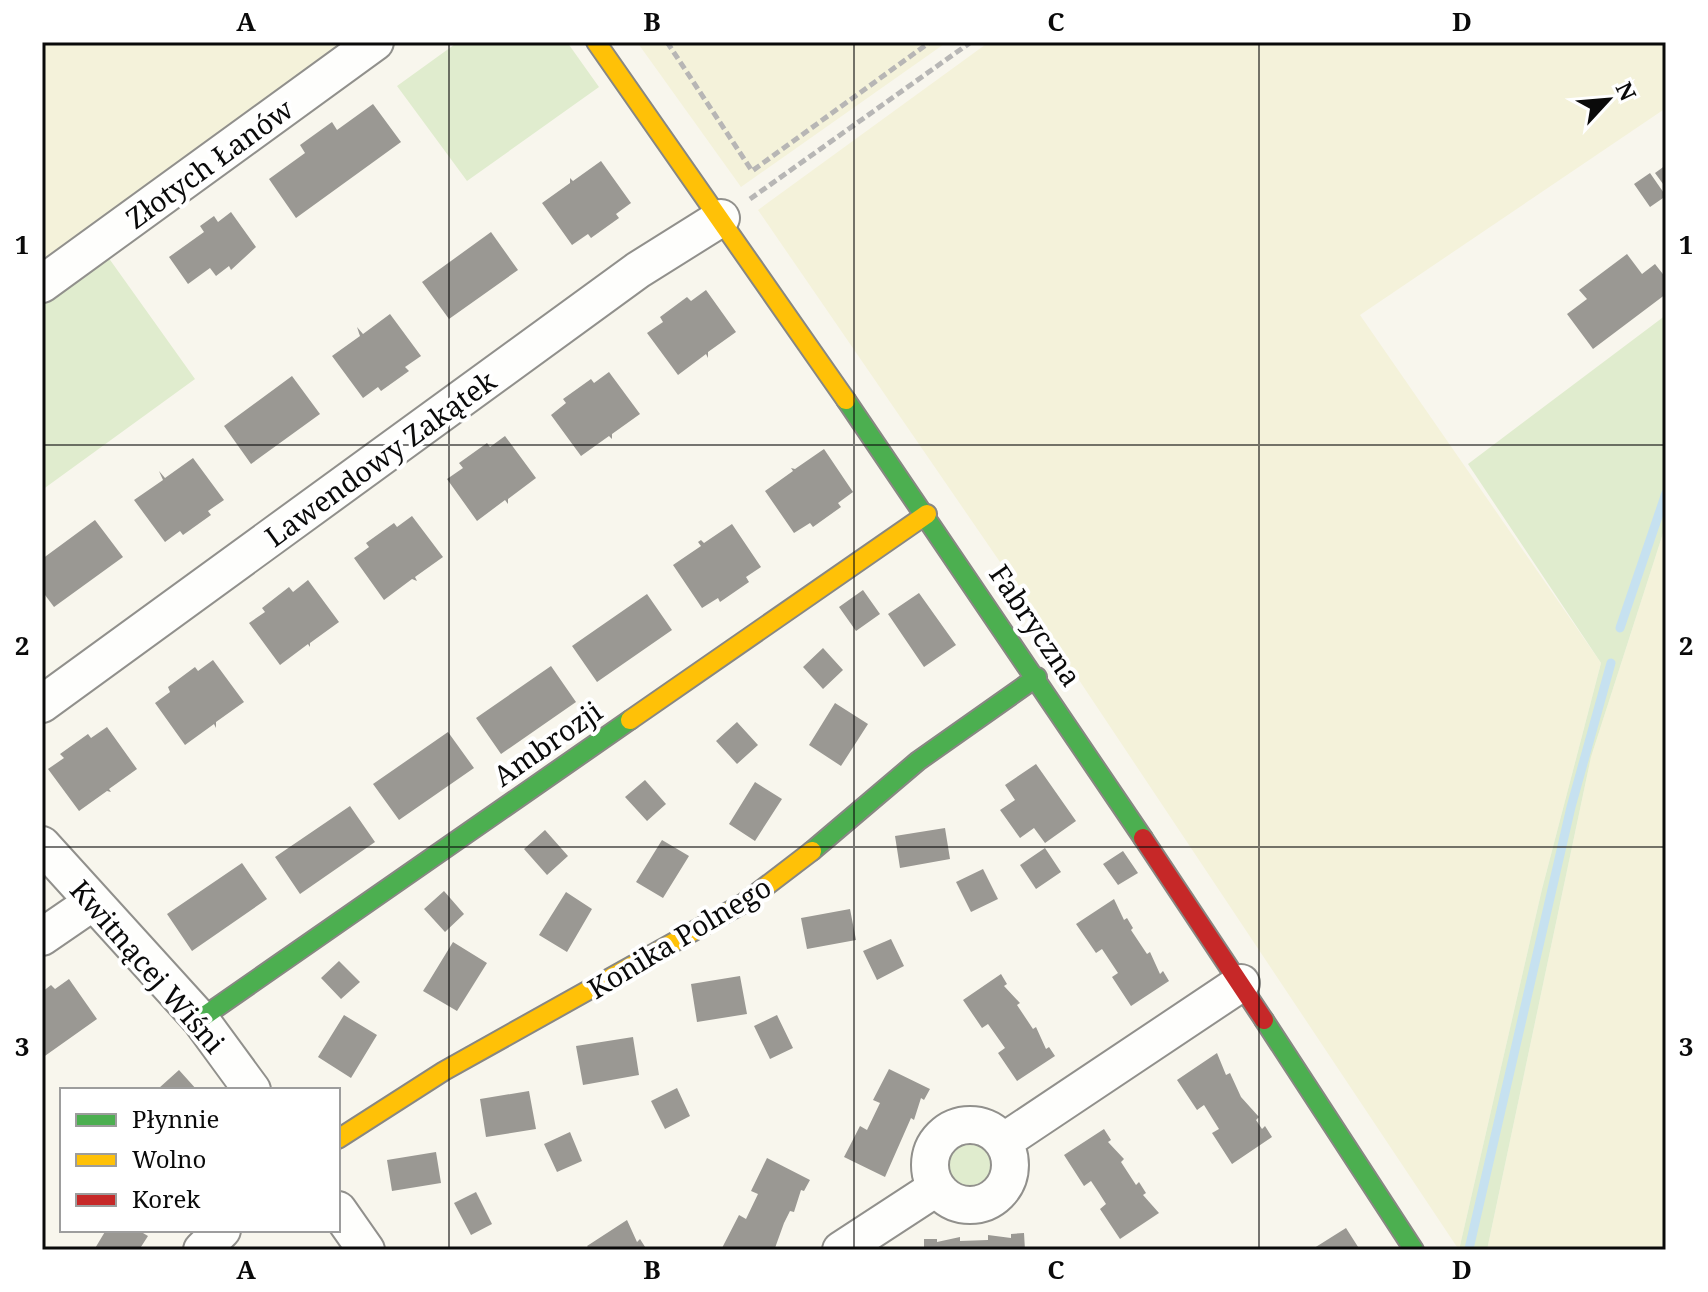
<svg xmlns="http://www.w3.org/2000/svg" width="1708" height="1292" font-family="'Noto Serif',serif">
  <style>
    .farmland { fill: #f4f2da }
    .green { fill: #e0ecce }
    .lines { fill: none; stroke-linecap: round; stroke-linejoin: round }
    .stream { stroke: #c6e1f0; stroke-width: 9 }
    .building { fill: #9a9893 }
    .street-casing { stroke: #91908c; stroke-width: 40 }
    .fast-casing { stroke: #888783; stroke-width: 22 }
    .slow-casing { stroke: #888783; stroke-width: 22 }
    .jam-casing { stroke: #888783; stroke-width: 22 }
    .path { stroke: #b7b6b5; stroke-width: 5; stroke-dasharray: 8 4; stroke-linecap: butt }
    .street { stroke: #fefefc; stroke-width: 36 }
    .fast { stroke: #4caf50; stroke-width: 18 }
    .slow { stroke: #ffc107; stroke-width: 18 }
    .jam { stroke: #c62828; stroke-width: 18 }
    .grid { fill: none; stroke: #0a0a0a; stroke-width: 2; stroke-opacity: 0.55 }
    .labels { text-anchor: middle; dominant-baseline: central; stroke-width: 8; stroke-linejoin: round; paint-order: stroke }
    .street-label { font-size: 28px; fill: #0a0a0a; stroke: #fff }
    .neatline { fill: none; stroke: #0a0a0a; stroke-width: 3 }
    .grid-label { font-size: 26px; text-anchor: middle; font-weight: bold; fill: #0a0a0a }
  </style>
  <rect width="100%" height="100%" fill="#f8f6ed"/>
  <!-- farmland -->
  <path class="farmland" d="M42,42H352L42,264Z
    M637,42H947L741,187Z
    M989,42H1666V108L1360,315L1601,663L1542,889L1459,1250L1011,578L758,210Z
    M1666,524V1250H1487L1591,757Z"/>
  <!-- green -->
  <path class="green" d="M458,42H567L599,87L467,181L397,86Z
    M108,257L195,379L42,490V305Z
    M1666,315V524L1591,757L1487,1250H1459L1542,889L1601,663L1468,464Z
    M942 1165a27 27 0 1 1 54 0a27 27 0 1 1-54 0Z"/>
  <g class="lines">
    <!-- stream -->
    <path class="stream" d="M1620,628L1666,493
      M1469,1249L1571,807L1611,663"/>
  </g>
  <!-- building -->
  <path class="building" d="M373,104L401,142L296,218L269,179L305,153L300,145L332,122L337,130Z
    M601,161L631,203L616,214L619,218L591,238L588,234L572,245L542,203L570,183V178L573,181Z
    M1666,165V188L1655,173Z
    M1650,173L1666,196L1650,207L1634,184Z
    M231,212L256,247L231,270L229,266L216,276L210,268L188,284L169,257L204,232L200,226L214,216L218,222Z
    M491,232L518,270L449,319L422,282Z
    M1627,254L1642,274L1655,264L1666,278V294L1593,349L1567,314L1587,299L1579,290Z
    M706,290L736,332L708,352V358L706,354L678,375L647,333L663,322L660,317L687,297L691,301Z
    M390,314L421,356L405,367L409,371L381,391L378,387L363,398L332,356L360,336L357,327L363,334Z
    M609,372L640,414L612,434V439L609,436L581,456L551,415L566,403L563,399L591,379L594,383Z
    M292,376L320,414L251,464L224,426Z
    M505,436L536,478L508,499V504L505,500L477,521L447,479L463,468L459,463L487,443L490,447Z
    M824,449L853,492L838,503L841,507L813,527L810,523L794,533L765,491L793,471L791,468L795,469Z
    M193,458L224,500L208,511L211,515L183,535L180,531L165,542L134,500L163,480L159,471L165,478Z
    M412,516L443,557L415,577L417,581L412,579L384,600L354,558L369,547L366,543L394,523L397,527Z
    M95,520L123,557L54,607L42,591V559Z
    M732,524L761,567L746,577L749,582L720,602L718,598L702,608L673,565L701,546L698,542L701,540L704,543Z
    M308,580L339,622L310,643V647L308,644L280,665L249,623L265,612L262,608L289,587L293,592Z
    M863,590L880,614L856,631L839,607Z
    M919,593L956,645L924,667L888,614Z
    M647,594L672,630L597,682L572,646Z
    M823,648L843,670L823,689L803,667Z
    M213,660L244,702L216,722V728L214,724L185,745L155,703L170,692L168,687L195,667L198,671Z
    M551,666L576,702L501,754L476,718Z
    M835,703L868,724L841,766L809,745Z
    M737,722L758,745L737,764L716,741Z
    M107,727L137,769L109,789L111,792L107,791L79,811L48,769L64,758L60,754L88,734L91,738Z
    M448,732L474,768L399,820L373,784Z
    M1036,764L1076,821L1045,843L1034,828L1020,838L1000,810L1015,800L1005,785Z
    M645,780L666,804L647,821L625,797Z
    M755,782L782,799L755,841L729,824Z
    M350,806L375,842L300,894L275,857Z
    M945,828L950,859L900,868L895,836Z
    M545,830L568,856L547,875L524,849Z
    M662,840L689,856L663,898L636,882Z
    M1045,848L1061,872L1036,889L1020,865Z
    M1123,851L1138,873L1118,885L1103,864Z
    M242,863L267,899L192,951L167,914Z
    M983,869L998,899L971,912L956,882Z
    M444,891L464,914L445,932L424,909Z
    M566,892L592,909L567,952L539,935Z
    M1114,899L1124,920L1127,918L1133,928L1131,930L1147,954L1150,952L1160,974L1163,971L1169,981L1131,1006L1112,977L1118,973L1102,949L1096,953L1076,924Z
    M850,909L856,940L807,949L801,918Z
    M891,939L904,966L877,980L863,951Z
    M453,942L487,963L457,1011L423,991Z
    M339,961L360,982L341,999L321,978Z
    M1001,974L1007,984L1004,986L1020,1003L1017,1005L1033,1029L1036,1027L1046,1049L1049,1047L1055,1056L1017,1081L998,1053L1005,1048L988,1024L982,1028L963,1000Z
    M740,976L747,1014L697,1022L691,984Z
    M69,979L97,1019L42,1058V992L51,985L55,989Z
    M344,1015L377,1035L351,1078L318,1057Z
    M777,1015L793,1048L770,1059L754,1026Z
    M633,1037L639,1075L583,1085L576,1046Z
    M1217,1053L1226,1075L1230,1073L1241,1097L1259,1117L1256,1120L1262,1129L1265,1126L1272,1137L1232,1164L1212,1133L1219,1129L1204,1105L1197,1110L1177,1080Z
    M889,1069L930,1089L924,1100L921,1098L914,1120L911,1118L885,1177L844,1157L860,1126L867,1130L880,1103L873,1100Z
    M179,1070L197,1090H161L159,1088Z
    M677,1088L690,1116L665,1129L651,1101Z
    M529,1091L536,1129L486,1137L480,1099Z
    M1104,1129L1111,1140L1108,1142L1124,1159L1121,1162L1136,1185L1139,1182L1146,1193L1143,1195L1159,1213L1120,1239L1100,1209L1106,1204L1099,1193L1091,1181L1084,1186L1064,1155Z
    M570,1132L582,1161L557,1172L544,1144Z
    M436,1152L441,1183L392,1191L387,1160Z
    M767,1158L810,1180L804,1191L801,1190L794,1212L790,1211L784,1223L775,1248L726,1250L722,1248L739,1215L746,1219L758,1194L751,1191Z
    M476,1192L492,1224L471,1235L454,1203Z
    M627,1220L637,1242L640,1239L647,1250H590L587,1246Z
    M1346,1228L1360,1250H1311Z
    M106,1230H138L148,1236L139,1250H94Z
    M1024,1233L1025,1250H924V1239H937V1242L960,1237V1241L988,1240V1235L1011,1238V1234Z"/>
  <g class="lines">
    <defs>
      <path id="street" d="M42,284L375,42
        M42,704L638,270L721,218
        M42,845L200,1019L252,1090
        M42,937L93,902
        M930 1165a40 40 0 1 1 80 0a40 40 0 1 1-80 0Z
        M1003,1142L1241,983
        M338,1210L366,1250
        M202,1250L222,1230
        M841,1250L936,1188"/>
      <path id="fast" d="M846,400L1143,838
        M812,851L918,761L1037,677
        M200,1019L630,720
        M1264,1020L1414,1250"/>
      <path id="slow" d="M596,42L846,400
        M630,720L927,514
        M338,1139L444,1071L744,903L812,851"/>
      <path id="jam" d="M1143,838L1264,1020"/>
    </defs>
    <!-- street casing -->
    <use href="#street" class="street-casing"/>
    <!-- fast casing -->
    <use href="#fast" class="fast-casing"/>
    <!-- slow casing -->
    <use href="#slow" class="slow-casing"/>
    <!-- jam casing -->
    <use href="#jam" class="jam-casing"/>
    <!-- path -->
    <path class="path" d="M667,42L752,171L930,42
      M750,199L971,42"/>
    <!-- street -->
    <use href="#street" class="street"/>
    <!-- fast -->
    <use href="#fast" class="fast"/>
    <!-- slow -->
    <use href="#slow" class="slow"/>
    <!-- jam -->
    <use href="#jam" class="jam"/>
  </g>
  <!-- grid -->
  <path class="grid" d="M449,42V1250M854,42V1250M1259,42V1250M42,445H1666M42,847H1666"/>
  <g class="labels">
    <!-- street labels -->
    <g class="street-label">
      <text transform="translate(209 163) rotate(-36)">Złotych Łanów</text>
      <text transform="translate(380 458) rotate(-36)">Lawendowy Zakątek</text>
      <text transform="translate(1036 625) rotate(56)">Fabryczna</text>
      <text transform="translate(547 743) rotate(-35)">Ambrozji</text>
      <text transform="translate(679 937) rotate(-31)">Konika Polnego</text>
      <text transform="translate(148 966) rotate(49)">Kwitnącej Wiśni</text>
    </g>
  </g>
  <!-- border -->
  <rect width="1708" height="1292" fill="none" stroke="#ffffff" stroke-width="88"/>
  <!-- legend -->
  <rect x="60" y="1088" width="280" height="144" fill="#ffffff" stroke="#9d9d9d" stroke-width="2"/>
  <rect x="76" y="1114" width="40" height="12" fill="#4caf50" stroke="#9d9d9d" stroke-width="2"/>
  <text x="132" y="1128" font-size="24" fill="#0a0a0a">Płynnie</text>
  <rect x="76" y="1154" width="40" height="12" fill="#ffc107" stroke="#9d9d9d" stroke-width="2"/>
  <text x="132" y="1168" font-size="24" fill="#0a0a0a">Wolno</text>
  <rect x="76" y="1194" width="40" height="12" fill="#c62828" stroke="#9d9d9d" stroke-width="2"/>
  <text x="132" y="1208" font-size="24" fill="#0a0a0a">Korek</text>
  <!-- north arrow -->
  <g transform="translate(1608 100) rotate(64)" stroke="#ffffff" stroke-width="6" paint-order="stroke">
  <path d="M0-6L14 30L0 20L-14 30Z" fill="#0a0a0a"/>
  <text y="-12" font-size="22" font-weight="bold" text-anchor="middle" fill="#0a0a0a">N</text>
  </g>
  <rect x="44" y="44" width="1620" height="1204" class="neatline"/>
  <g class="grid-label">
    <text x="246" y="31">A</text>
    <text x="652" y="31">B</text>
    <text x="1056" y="31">C</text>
    <text x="1462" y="31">D</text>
    <text x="22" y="254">1</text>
    <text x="1686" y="254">1</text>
    <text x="22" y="655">2</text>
    <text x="1686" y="655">2</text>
    <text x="22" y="1056">3</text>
    <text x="1686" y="1056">3</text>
    <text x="246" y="1279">A</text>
    <text x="652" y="1279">B</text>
    <text x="1056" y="1279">C</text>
    <text x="1462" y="1279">D</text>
  </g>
</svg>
